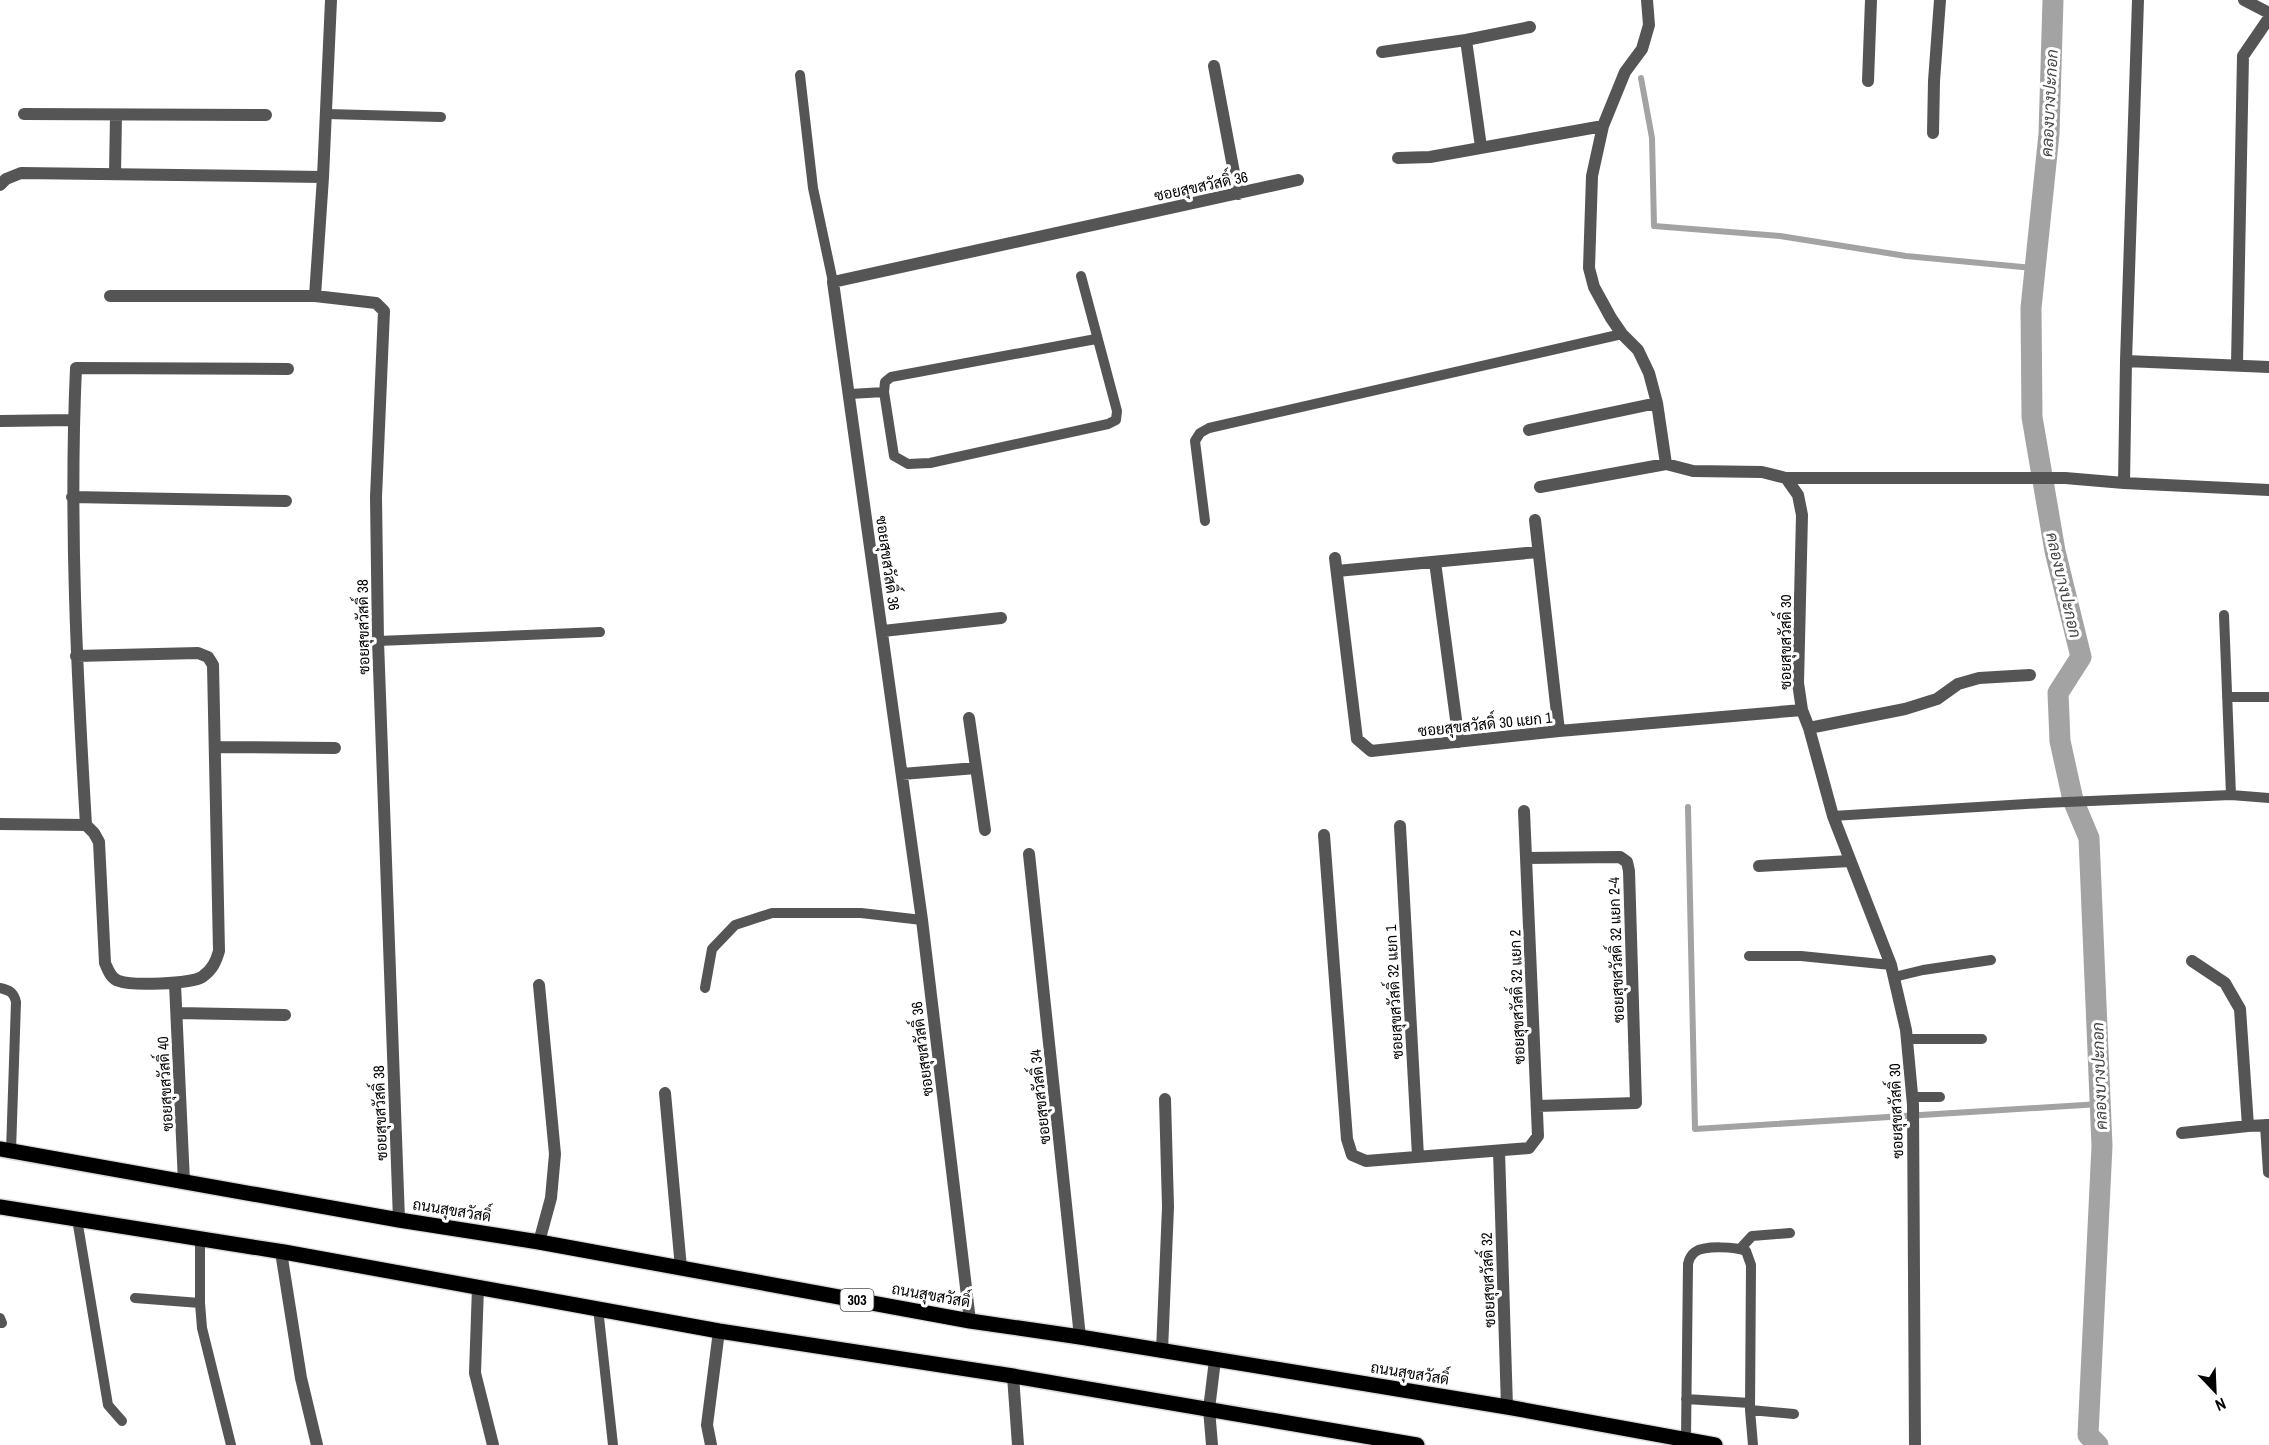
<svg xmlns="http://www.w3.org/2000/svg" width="2269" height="1445" font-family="'Archivo Narrow',Sarabun,sans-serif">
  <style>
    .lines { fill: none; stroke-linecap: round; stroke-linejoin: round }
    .stream { stroke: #a3a3a3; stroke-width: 6 }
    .canal { stroke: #a3a3a3; stroke-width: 21 }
    .primary-casing { stroke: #dbdbdb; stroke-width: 18 }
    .service { stroke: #555; stroke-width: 10 }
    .minor { stroke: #555; stroke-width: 12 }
    .primary { stroke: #000; stroke-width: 15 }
    .labels { text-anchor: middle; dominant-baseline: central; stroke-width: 6; stroke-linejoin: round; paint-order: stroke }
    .shield { fill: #fff; stroke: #4c4c4c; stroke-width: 1.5 }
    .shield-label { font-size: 14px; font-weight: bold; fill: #000 }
    .street-label { font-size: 15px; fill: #000; stroke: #fff }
    .water-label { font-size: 16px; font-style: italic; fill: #444; stroke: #fff }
  </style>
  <rect width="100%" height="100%" fill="#fff"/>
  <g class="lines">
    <!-- stream -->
    <path class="stream" d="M1641,78L1652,138L1654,226L1780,236L1906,256L2033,268
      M1688,807L1695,1129L2100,1104"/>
    <!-- canal -->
    <path class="canal" d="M2053,0L2049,134L2031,308L2032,417L2055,551L2081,657L2058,693L2060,741L2073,800L2089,838L2102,1146L2088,1435L2098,1445"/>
    <defs>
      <path id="primary" d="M0,1149L399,1220L539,1242L970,1321L1080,1337L1507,1407L1715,1445
        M0,1207L284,1252L719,1331L1013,1376L1417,1445"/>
    </defs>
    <!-- primary casing -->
    <use href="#primary" class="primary-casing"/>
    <!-- service -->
    <path class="service" d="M800,75L813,188L833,282
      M326,114L441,117
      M884,392L885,382L891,377L1096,339
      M850,394L884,392L894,456L908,464L930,463L1108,424L1116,420L1117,411L1081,276
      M1205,521L1195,441L1200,433L1209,428L1622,334
      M2224,615L2231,795
      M378,641L600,632
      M2227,697H2269
      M1833,816L2043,803L2231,795L2269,798
      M1749,956H1801L1891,965
      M1894,977L1923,970L1991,960
      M0,988C9,990 14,992 16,1002L11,1151
      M705,988L712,949L735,925L772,913H861L922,920
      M1907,1039H1982
      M1912,1097H1940
      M77,1219L108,1405L122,1421
      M200,1239V1303L202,1328L231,1445
      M1740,1249L1752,1236L1790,1233
      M135,1298L200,1303
      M598,1308L613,1445
      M0,1318L2,1323H0
      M1686,1399L1750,1403
      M1750,1410L1794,1414
      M1686,1439L1688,1264C1689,1259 1691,1255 1695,1252C1705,1245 1736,1247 1746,1251L1751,1265L1750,1410L1753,1445"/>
    <!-- minor -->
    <path class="minor" d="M1647,0L1649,25L1642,49L1625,72L1603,126L1592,176L1589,268L1594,287L1611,318L1622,334L1638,350L1649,373L1657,403L1666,464L1693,471L1762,472L1786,478L1798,495L1802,515L1798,683L1802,710L1809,728L1833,816L1891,965L1906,1030L1913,1105L1915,1445
      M2244,0L2269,13
      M1382,52L1466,40
      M1214,66L1238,194
      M1868,81L1871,0
      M24,114L266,115
      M1933,133L1934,81L1940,0
      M1481,147L1466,40L1530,27
      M1398,158L1430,157L1603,126
      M115,174L116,115
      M0,185L6,179L21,173L323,177
      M110,296H315L376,303L384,311L376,497L378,641L399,1220
      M315,296L323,177L331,0
      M2126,361L2269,367
      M2237,364L2243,56L2269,18
      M0,421L74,420
      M1529,430L1657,403
      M1786,478H2065L2124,483L2269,490
      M2124,483L2126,361L2138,0
      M1540,487L1666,464
      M72,497L286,501
      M1535,520L1559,731
      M1335,558L1357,739L1371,751L1559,731L1802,710
      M1435,562L1459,742
      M1337,571L1538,552
      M883,631L1001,618
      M76,656L198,653L208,657L213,665L219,951C216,962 212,970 202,977C190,984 132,986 119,981C111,979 108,970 105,963L99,842L94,833L86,825C77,673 69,521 76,368L288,369
      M969,718L985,830
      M1809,728L1905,709L1937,699L1958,684L1979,678L2030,675
      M215,747L335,748
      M902,774L976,768
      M0,824L86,825
      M1400,826L1418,1156
      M1324,835L1347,1139L1352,1155L1366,1161L1529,1148L1538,1136L1524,811
      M1029,854L1080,1337
      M1526,858L1620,857L1627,862L1629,871L1636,1103L1537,1106
      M1759,866L1850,861
      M2192,961L2225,983L2240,1009L2248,1126L2269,1125
      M175,984L184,1182
      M177,1013L285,1015
      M665,1093L681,1268
      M2266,1125L2269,1172
      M2182,1133L2248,1126
      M1499,1151L1507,1407
      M539,1242L551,1198L555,1154L539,985
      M281,1252L301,1378L317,1445
      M478,1287L475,1373L493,1445
      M970,1321L922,920L833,282L1298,180
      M1162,1351L1168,1207L1165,1099
      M1013,1376L1018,1445
      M711,1445L707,1425L719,1331
      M1212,1445L1209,1409L1215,1360"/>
    <!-- primary -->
    <use href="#primary" class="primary"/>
  </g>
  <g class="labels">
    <!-- shield labels -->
    <rect class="shield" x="840.5" y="1289" width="33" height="22" rx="4.5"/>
    <g class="shield-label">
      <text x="857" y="1300">303</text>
    </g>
    <!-- street labels -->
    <g class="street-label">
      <text transform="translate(1201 186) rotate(-12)">ซอยสุขสวัสดิ์ 36</text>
      <text transform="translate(888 563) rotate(82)">ซอยสุขสวัสดิ์ 36</text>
      <text transform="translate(363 627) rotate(-91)">ซอยสุขสวัสดิ์ 38</text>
      <text transform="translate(1785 642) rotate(-90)">ซอยสุขสวัสดิ์ 30</text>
      <text transform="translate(1485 724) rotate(-6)">ซอยสุขสวัสดิ์ 30 แยก 1</text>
      <text transform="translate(1616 950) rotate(-92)">ซอยสุขสวัสดิ์ 32 แยก 2-4</text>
      <text transform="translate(1394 992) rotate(-93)">ซอยสุขสวัสดิ์ 32 แยก 1</text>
      <text transform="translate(1517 997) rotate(-92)">ซอยสุขสวัสดิ์ 32 แยก 2</text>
      <text transform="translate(922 1049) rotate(-97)">ซอยสุขสวัสดิ์ 36</text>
      <text transform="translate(165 1084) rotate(-93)">ซอยสุขสวัสดิ์ 40</text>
      <text transform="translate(1040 1097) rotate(-96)">ซอยสุขสวัสดิ์ 34</text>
      <text transform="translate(1896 1111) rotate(-92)">ซอยสุขสวัสดิ์ 30</text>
      <text transform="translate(380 1113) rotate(-92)">ซอยสุขสวัสดิ์ 38</text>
      <text transform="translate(452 1210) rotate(9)">ถนนสุขสวัสดิ์</text>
      <text transform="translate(1488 1280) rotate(-92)">ซอยสุขสวัสดิ์ 32</text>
      <text transform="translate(931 1295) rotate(10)">ถนนสุขสวัสดิ์</text>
      <text transform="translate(1410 1373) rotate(9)">ถนนสุขสวัสดิ์</text>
    </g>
    <!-- water labels -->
    <g class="water-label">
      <text transform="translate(2049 103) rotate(-87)">คลองบางปะกอก</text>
      <text transform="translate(2064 585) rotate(77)">คลองบางปะกอก</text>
      <text transform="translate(2099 1076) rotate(-92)">คลองบางปะกอก</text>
    </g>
  </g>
  <!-- north arrow -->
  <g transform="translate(2215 1391) rotate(157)" stroke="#ffffff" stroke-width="4.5" paint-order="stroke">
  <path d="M0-4.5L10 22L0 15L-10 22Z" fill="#000000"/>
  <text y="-9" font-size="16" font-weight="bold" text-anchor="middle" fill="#000000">N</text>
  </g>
</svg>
